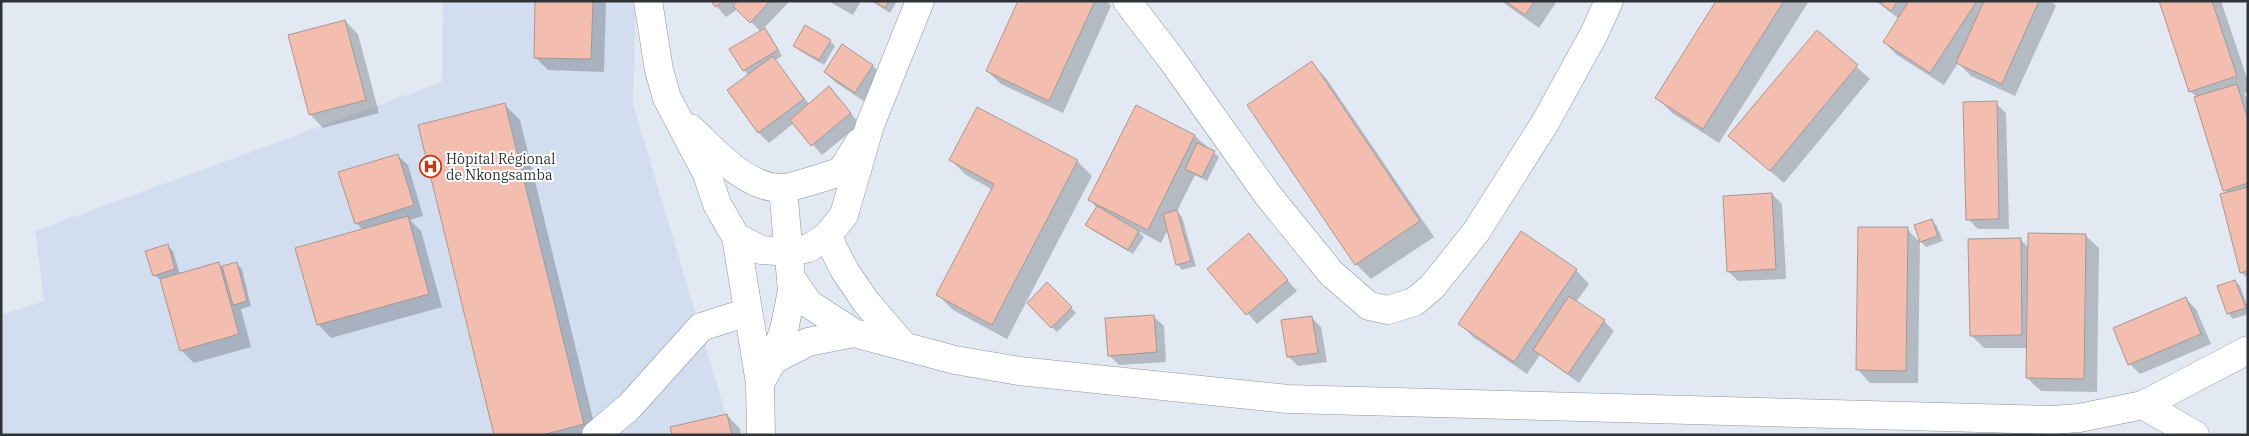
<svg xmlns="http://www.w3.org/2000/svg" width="2249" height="436" font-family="'IBM Plex Serif',serif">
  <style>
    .built { fill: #d2deef }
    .shadow { fill: #0003 }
    .building { fill: #f3beb0; stroke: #a59894 }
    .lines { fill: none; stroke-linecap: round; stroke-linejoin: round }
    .minor-casing { stroke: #8e949e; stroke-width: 29 }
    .minor { stroke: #fff; stroke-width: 28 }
    .labels { text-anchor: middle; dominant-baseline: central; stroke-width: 4; stroke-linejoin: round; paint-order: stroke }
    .poi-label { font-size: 14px; fill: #2f3236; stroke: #fff; text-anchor: start }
  </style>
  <rect width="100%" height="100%" fill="#e2e9f3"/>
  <!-- built -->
  <path class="built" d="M443,1H636L633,104L732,435H1V315L44,301L35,231L442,82Z"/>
  <!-- shadow -->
  <path class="shadow" d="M536,1H606L604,72L548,70L535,57Z
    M712,1H790L764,28L770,35L782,56L775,60L809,104L829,88L860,124L822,155L794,123L769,143L759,133L728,91L749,76L744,70L761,32L738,9L726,17Z
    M828,1H861L853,15Z
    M871,1H897L890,13Z
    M1019,1H1107L1111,6L1063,113L1001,84L987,71Z
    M1501,1H1557L1539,28Z
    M1718,1H1809L1719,143L1672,113L1657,98Z
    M1876,1H2051L2056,6L2015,96L1971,76L1958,63L1944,85L1897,55L1884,42L1899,19Z
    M2160,1H2221L2248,81V92L2244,93L2248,100V279L2241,272L2227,194L2224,190L2197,97L2190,91Z
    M345,21L358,34L379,113L323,128L310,114Z
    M1817,32L1870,79L1784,183L1730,136Z
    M830,41L835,46L824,65L800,51L795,46Z
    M842,46L873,66L883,76L865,102L835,82L825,72Z
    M1311,63L1326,78L1434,237L1371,279L1356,264L1249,105Z
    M1996,103L2006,113L2009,229H1978L1968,219Z
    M505,105L520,120L597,435H495Z
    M1137,107L1195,136L1219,157L1207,181L1195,175L1177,211L1182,217L1196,266L1182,270L1177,264L1168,229L1161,243L1138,231L1144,237L1133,254L1092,230L1087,225L1097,208L1090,200Z
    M397,155L408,165L423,216L410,220L421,231L442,307L331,338L318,324L363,230L356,223Z
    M951,160L1077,161L1092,176L1007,339L953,310L938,295L993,190L966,175Z
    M1772,194L1782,204L1786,279L1738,281L1728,271Z
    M1932,221L1937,226L1943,241L1926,247L1921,242L1915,226Z
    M1907,229L1920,242L1918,383H1870L1857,369Z
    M1249,235L1297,291L1257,324L1209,269Z
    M2085,235L2099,248L2097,392L2041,391L2027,378L2028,348H1984L1971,335L2020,239L2029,248Z
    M168,246L173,251L180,274L218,264L225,270L237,264L242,269L251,306L241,309L251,347L194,363L181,350L161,280L154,275Z
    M1576,270L1589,284L1576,302L1604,321L1614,331L1579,383L1540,355L1527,374L1473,337L1460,323Z
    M2235,281L2240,286L2248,307V314L2233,319L2228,313Z
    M1047,284L1076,313L1057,332L1028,303Z
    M2186,299L2196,309L2211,344L2140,374L2130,364Z
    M1153,316L1164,326L1166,362L1119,365L1109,355Z
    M1311,317L1321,327L1327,362L1298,366L1288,356Z
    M727,415L740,429L741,435H673Z"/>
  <!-- building -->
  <path class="building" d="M535,1H593L591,59L534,58Z
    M711,1H724L715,7Z
    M738,1H770L750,23L733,6Z
    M873,1H889L885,8Z
    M1018,1H1095L1049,101L986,71Z
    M1505,1H1535L1525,15Z
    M1716,1H1784L1703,129L1655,98Z
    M1878,1H1898L1891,11Z
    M1909,1H1977L1930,73L1883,42Z
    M1984,1H2039L2002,84L1956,63Z
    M2159,1H2212L2237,76L2189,92Z
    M345,20L366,100L309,115L288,35Z
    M805,25L831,40L819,60L793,46Z
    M765,28L778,50L743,71L729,49Z
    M1817,30L1858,65L1770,171L1728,136Z
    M842,44L873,65L855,93L824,72Z
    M773,56L804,99L758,133L727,90Z
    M1312,61L1420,221L1355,265L1247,105Z
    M2237,84L2248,120V183L2223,191L2194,97Z
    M829,86L851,113L811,146L790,120Z
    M1997,101L1999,219L1966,220L1963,102Z
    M505,103L584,424L542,435H494L418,125Z
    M1136,105L1195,135L1148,230L1088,200Z
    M977,107L1078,160L992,325L936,295L994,184L949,160Z
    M1197,143L1215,151L1202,177L1185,169Z
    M398,154L414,205L355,224L338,172Z
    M2248,187V271L2240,273L2220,194Z
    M1772,193L1776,269L1727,272L1723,196Z
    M1097,206L1139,231L1128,250L1085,225Z
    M1177,210L1191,261L1176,265L1163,214Z
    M408,216L429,294L317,325L295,248Z
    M1932,219L1938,236L1920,242L1914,225Z
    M1858,227H1908L1906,371L1856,370Z
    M1521,231L1577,269L1514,362L1458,324Z
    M1249,233L1288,280L1246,315L1207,269Z
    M2028,233L2086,234L2084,379L2026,378Z
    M2021,238L2022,335L1970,336L1968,239Z
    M168,244L175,269L153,276L145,251Z
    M219,262L239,334L180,351L160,279Z
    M237,262L247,301L233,305L222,266Z
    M2235,280L2246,308L2227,314L2217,286Z
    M1047,282L1072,307L1051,328L1027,303Z
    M1569,296L1605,320L1568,374L1533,350Z
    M2186,297L2201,334L2128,365L2113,328Z
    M1154,315L1157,352L1108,356L1105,318Z
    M1312,316L1318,353L1287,357L1281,320Z
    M727,414L732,435H672L670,427Z"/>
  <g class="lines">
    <defs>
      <path id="minor" d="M648,1L659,70L667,98L707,174L717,204L736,237L761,250L789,252L809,248L827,236L844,215L870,125L920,1
        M1127,1L1172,60L1267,194L1331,273L1369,306L1388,310L1414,302L1432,287L1476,232L1545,123L1594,34L1609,1
        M690,128C715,151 745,188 782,188C793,188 828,175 841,172L859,143
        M827,236L845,271L866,302L903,345
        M736,237L760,383L761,435
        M791,278L809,304L854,333L955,360L1019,371L1288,399L2053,420L2079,418L2143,405L2248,350
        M773,360L808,342L854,333
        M760,383L773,360L784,330L792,291L783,188
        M2143,405L2195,435
        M596,435L629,407L701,327L748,312"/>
    </defs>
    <!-- minor casing -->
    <use href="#minor" class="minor-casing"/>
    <!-- minor -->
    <use href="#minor" class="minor"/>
  </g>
  <!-- icons -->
  <defs>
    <symbol id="hospital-ring" viewBox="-11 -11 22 22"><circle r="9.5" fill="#fff" stroke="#c43b13" stroke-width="1.5"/><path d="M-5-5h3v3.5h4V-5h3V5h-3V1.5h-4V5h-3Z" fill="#c43b13"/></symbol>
  </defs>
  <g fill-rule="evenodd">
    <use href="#hospital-ring" x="418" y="154" width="25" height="25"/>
  </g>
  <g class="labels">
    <!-- poi labels -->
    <g class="poi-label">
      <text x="446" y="159">Hôpital Régional<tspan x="446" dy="16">de Nkongsamba</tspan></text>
    </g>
  </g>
  <!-- border -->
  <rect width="2249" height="436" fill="none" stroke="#2f3236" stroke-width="5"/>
</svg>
